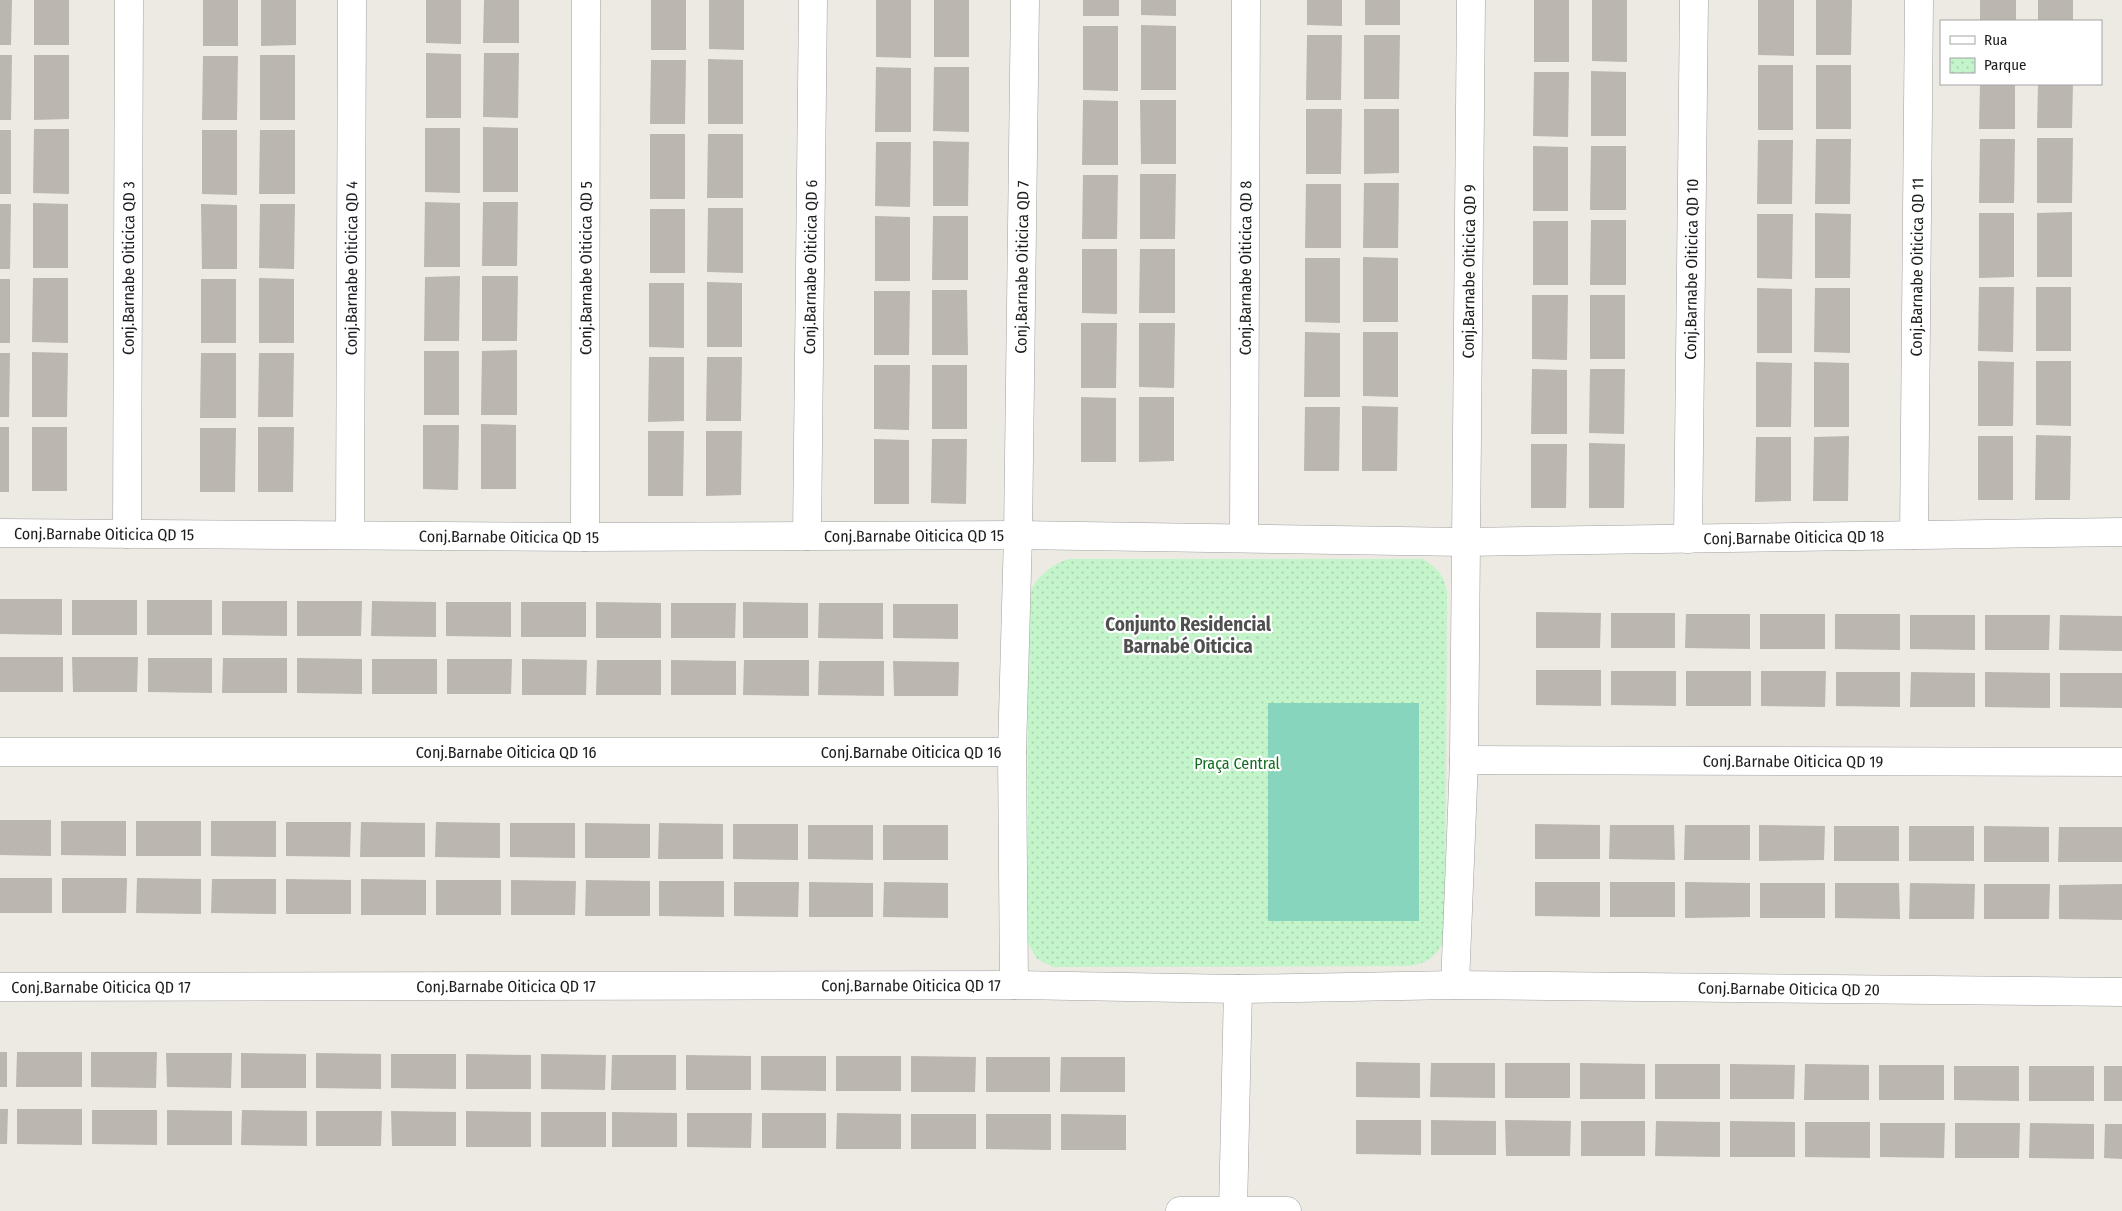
<svg xmlns="http://www.w3.org/2000/svg" width="2122" height="1211" font-family="'Fira Sans Condensed',sans-serif">
  <style>
    .park { fill: url(#park-dots) }
    .pitch { fill: #87d5bc }
    .building { fill: #bcb6b0 }
    .lines { fill: none; stroke-linecap: round; stroke-linejoin: round }
    .street-casing { stroke: #a0a0a0; stroke-width: 29 }
    .street { stroke: #fff; stroke-width: 28 }
    .labels { text-anchor: middle; dominant-baseline: central; stroke-width: 4.5; stroke-linejoin: round; paint-order: stroke }
    .street-label { font-size: 16px; fill: #1c1c1c; stroke: #fff }
    .park-label { font-size: 16px; fill: #156f23; stroke: #fff }
    .quarter-label { font-size: 19px; font-weight: bold; fill: #4f4f4f; stroke: #fff }
  </style>
  <defs>
    <pattern id="park-dots" width="8" height="8" patternUnits="userSpaceOnUse" patternTransform="scale(1.25)"><rect width="8" height="8" fill="#c3f4ca"/><path d="M2 2h.1M6 6h.1" fill="none" stroke="#a7d1ad" stroke-width="1.8" stroke-linecap="round"/></pattern>
  </defs>
  <rect width="100%" height="100%" fill="#eceae3"/>
  <!-- park -->
  <path class="park" d="M1068,559H1422C1437,567 1444,575 1447,592L1445,940C1436,957 1426,964 1408,966L1053,967L1037,959L1028,943V595C1038,576 1048,567 1068,559Z"/>
  <!-- pitch -->
  <path class="pitch" d="M1268,703H1419V921H1268Z"/>
  <!-- building -->
  <path class="building" d="M0,0H12L11,45H0Z
    M34,0H69V45H34Z
    M203,0H238V46H203Z
    M261,0H296V45L261,46Z
    M426,0H461V44L426,43Z
    M484,0H519V43H483Z
    M651,0H686V50H651Z
    M709,0H744V50L709,49Z
    M876,0H911V58L876,57Z
    M934,0H969V57H934Z
    M1083,0H1119V16H1083Z
    M1141,0H1176V16L1141,15Z
    M1307,0H1342V26L1307,25Z
    M1365,0H1400V25H1365Z
    M1534,0H1569V62H1534Z
    M1592,0H1627V62L1592,61Z
    M1758,0H1794V56L1758,55Z
    M1816,0H1852L1851,55H1816Z
    M1980,0H2016V21H1980Z
    M2038,0H2073V21H2038Z
    M1141,25L1176,26V90H1141Z
    M1083,26H1118V91L1083,90Z
    M1307,35H1342L1341,100H1306Z
    M1364,35H1400L1399,99H1364Z
    M426,53L461,54V118H426Z
    M484,53H519L518,118L483,117Z
    M0,55H12L11,120H0Z
    M34,55H69V119L34,120Z
    M260,55H295V120H260Z
    M203,56H238L237,120H202Z
    M708,59L743,60V124H708Z
    M651,60H686L685,124H650Z
    M1758,65H1793V130H1758Z
    M1816,65H1851V129H1816Z
    M876,67L911,68V132H875Z
    M934,67H969V132L933,131Z
    M1591,71L1626,72V136H1591Z
    M1534,72H1569L1568,137L1533,136Z
    M1980,84H2015V129H1979Z
    M2038,84H2073L2072,128H2037Z
    M1083,100L1118,101V165H1082Z
    M1140,100H1176V164H1141Z
    M1306,109H1342L1341,174H1306Z
    M1364,109H1399V173L1364,174Z
    M483,127L518,128V192H483Z
    M425,128H460V193L425,192Z
    M34,129H69V194L33,193Z
    M0,130H11V194H0Z
    M202,130H237V195L202,194Z
    M260,130H295V194H259Z
    M650,134H685V199H650Z
    M708,134H743V198H707Z
    M2037,138H2073L2072,203H2037Z
    M1816,139H1851L1850,204H1815Z
    M1980,139H2015L2014,203H1979Z
    M1758,140H1793L1792,204H1757Z
    M933,141L969,142L968,206H933Z
    M876,142H911L910,207L875,206Z
    M1533,146L1568,147V211H1533Z
    M1591,146H1626V210H1590Z
    M1140,174H1176L1175,239H1140Z
    M1083,175H1118L1117,239H1082Z
    M1364,183H1399L1398,248H1363Z
    M1306,184H1341V248H1305Z
    M425,202L460,203V267H424Z
    M483,202H518L517,266H482Z
    M33,203L68,204V268H33Z
    M0,204H11L10,269H0Z
    M201,204L237,205V269H202Z
    M260,204H295L294,269L259,268Z
    M708,208H743V273L707,272Z
    M650,209H685V273H650Z
    M2072,212V277H2037V213Z
    M1815,213L1851,214L1850,278H1815Z
    M1979,213H2014V277L1979,278Z
    M1757,214H1793L1792,279L1757,278Z
    M875,216L910,217V281H875Z
    M933,216H968V280H932Z
    M1591,220H1626V285H1590Z
    M1533,221H1568V285H1533Z
    M1082,249H1117V314L1082,313Z
    M1140,249H1175V313H1139Z
    M1363,257L1398,258V322H1363Z
    M1305,258H1340V323L1305,322Z
    M460,276L459,341H424L425,277Z
    M482,276H518L517,341H482Z
    M33,278H68V343L32,342Z
    M259,278L294,279V343H259Z
    M0,279H10V343H0Z
    M201,279H236V343H201Z
    M707,282L742,283V347H707Z
    M649,283H684V348L649,347Z
    M1979,287H2014L2013,352L1978,351Z
    M2036,287H2071V351H2036Z
    M1757,288L1792,289V353H1757Z
    M1815,288H1850V353L1814,352Z
    M932,290H967L968,355H932Z
    M874,291H910L909,355H874Z
    M1532,295H1568L1567,360L1532,359Z
    M1590,295H1625V359H1590Z
    M1081,323H1117L1116,388H1081Z
    M1139,323H1175L1174,388L1139,387Z
    M1305,332L1340,333V397H1304Z
    M1363,332H1398V397L1363,396Z
    M517,350V415H481L482,351Z
    M424,351H459V415H424Z
    M32,352L68,353L67,417H32Z
    M0,353H10L9,417H0Z
    M201,353H236V418H200Z
    M259,353H294L293,417H258Z
    M649,357H684V421L648,422Z
    M707,357H742L741,421H706Z
    M1978,361L2014,362L2013,426H1978Z
    M2036,361H2071V426L2036,425Z
    M1756,362L1792,363L1791,427H1756Z
    M1814,362L1849,363V427H1814Z
    M874,365H910L909,430L874,429Z
    M932,365H967V429H932Z
    M1532,369L1567,370V434H1531Z
    M1590,369H1625L1624,434L1589,433Z
    M1081,397L1116,398V462H1081Z
    M1139,397H1174V461L1139,462Z
    M1362,406L1398,407L1397,471H1362Z
    M1305,407H1340L1339,471H1304Z
    M481,424L516,425V489H481Z
    M423,425H459L458,490L423,489Z
    M0,427H9V492H0Z
    M32,427H67V491H32Z
    M258,427H294L293,492H258Z
    M200,428H236L235,492H200Z
    M648,431H684L683,496H648Z
    M706,431H742L741,495L706,496Z
    M2036,435L2071,436L2070,500H2035Z
    M1849,436L1848,501H1813L1814,437Z
    M1978,436H2013V500H1978Z
    M1756,437H1791V501L1755,502Z
    M874,439L909,440V504H874Z
    M932,439H967L966,504L931,503Z
    M1589,443L1625,444L1624,508H1589Z
    M1531,444H1567L1566,508H1531Z
    M0,599H62V635L0,634Z
    M72,600H137V635H72Z
    M147,600H212V635H147Z
    M222,601H287V636L222,635Z
    M297,601H362L361,636H297Z
    M372,601L436,602V637L371,636Z
    M446,602H511V637L446,636Z
    M521,602H586V637H521Z
    M596,602L661,603V638H596Z
    M743,602L808,603V638H743Z
    M671,603H736L735,638H671Z
    M819,603H883V639L818,638Z
    M893,604H958V639L893,638Z
    M1536,612L1601,613L1600,648H1536Z
    M1611,613H1675V648H1611Z
    M1686,614H1750V649L1685,648Z
    M1760,614H1825V649H1760Z
    M1835,614H1900V650L1835,649Z
    M1910,615H1975V650L1910,649Z
    M1985,615H2050L2049,650H1985Z
    M2060,615L2122,616V651L2059,650Z
    M0,657H63V692H0Z
    M72,657H138L137,692H73Z
    M148,658H212V693L148,692Z
    M223,658H287V693H222Z
    M297,658L362,659V694L297,693Z
    M372,659H437V694H372Z
    M447,659H512L511,694H447Z
    M522,659L587,660L586,695H522Z
    M597,660H661V695H596Z
    M671,660L736,661V695H671Z
    M744,660H809V696L743,695Z
    M819,661H884V696L818,695Z
    M893,661L959,662L958,696H894Z
    M1536,670H1601V706L1536,705Z
    M1611,671H1676V706L1611,705Z
    M1686,671H1751V706H1686Z
    M1761,671H1826L1825,707L1761,706Z
    M1836,672H1900V707L1836,706Z
    M1911,672L1975,673V707H1910Z
    M1985,672L2050,673V708L1985,707Z
    M2060,673H2122V708L2060,707Z
    M0,820H51V856L0,855Z
    M61,821H126V856L61,855Z
    M136,821H201V856H136Z
    M211,821H276V857L211,856Z
    M286,822H351L350,857L286,856Z
    M361,822L425,823V857H360Z
    M436,822L500,823V858L435,857Z
    M510,823H575V858L510,857Z
    M585,823L650,824V858H585Z
    M659,823L723,824V859H658Z
    M733,824H798V860L733,859Z
    M1535,824L1600,825V859H1535Z
    M808,825H873V860L808,859Z
    M883,825H948V860H883Z
    M1610,825H1674L1675,860L1609,859Z
    M1685,825H1750V860H1684Z
    M1759,825L1825,826L1824,860L1759,861Z
    M1834,826H1899V861H1834Z
    M1909,826H1974V861H1909Z
    M1984,826L2049,827V862H1984Z
    M2059,827H2122V862H2058Z
    M0,878H52V913H0Z
    M62,878H127L126,913H62Z
    M137,878L201,879V914L136,913Z
    M212,879H276V914L211,913Z
    M286,879L351,880V914H286Z
    M361,879L426,880V915H361Z
    M436,880H501V915H436Z
    M511,880L576,881L575,915H511Z
    M586,880L650,881V916H585Z
    M659,881H724V917L659,916Z
    M734,882H799L798,917L734,916Z
    M809,882L873,883V917H809Z
    M884,882L948,883V918L883,917Z
    M1535,882H1600V917L1535,916Z
    M1610,882H1675V917H1610Z
    M1685,882L1750,883V917L1685,918Z
    M1760,883H1825V918H1760Z
    M1835,883H1899L1900,919L1835,918Z
    M1910,883L1975,884L1974,919H1909Z
    M1984,884H2050L2049,919H1984Z
    M2122,884V920L2059,919V885Z
    M0,1052H7V1087H0Z
    M17,1052H82V1087H16Z
    M91,1052H157L156,1088L91,1087Z
    M166,1053H232L231,1088L167,1087Z
    M241,1053L306,1054V1088H241Z
    M316,1053L381,1054V1089L316,1088Z
    M391,1054H456V1089L391,1088Z
    M466,1054L531,1055V1089H466Z
    M541,1054L606,1055L605,1090L541,1089Z
    M612,1055H676V1090H611Z
    M686,1055L751,1056V1090H686Z
    M761,1056H826V1091L761,1090Z
    M836,1056H901V1091H836Z
    M911,1056L976,1057L975,1092H911Z
    M986,1057H1050V1092H986Z
    M1061,1057H1125V1092H1060Z
    M1356,1062L1420,1063V1098L1356,1097Z
    M1431,1063H1495V1098L1430,1097Z
    M1505,1063H1570V1098H1505Z
    M1580,1063L1645,1064V1099H1580Z
    M1655,1064H1720V1099H1655Z
    M1730,1064L1795,1065L1794,1099H1730Z
    M1805,1064L1869,1065V1100H1804Z
    M1879,1065H1944V1100H1879Z
    M1954,1066H2019V1101L1954,1100Z
    M2029,1066H2094V1101H2029Z
    M2104,1066H2122V1101H2104Z
    M0,1109H8L7,1144H0Z
    M17,1109H82V1145L17,1144Z
    M92,1110H157V1145L92,1144Z
    M167,1110L232,1111V1145H167Z
    M242,1110L307,1111V1146L241,1145Z
    M316,1111H382L381,1146H316Z
    M391,1111L456,1112V1146H392Z
    M466,1111L531,1112V1147H466Z
    M541,1112H606V1147H541Z
    M612,1112L677,1113V1147H612Z
    M687,1113H752L751,1148L687,1147Z
    M762,1113H826V1148H762Z
    M837,1113L901,1114V1149H836Z
    M911,1114H976V1149H911Z
    M986,1114H1051V1150L986,1149Z
    M1061,1114L1126,1115V1150H1061Z
    M1356,1120H1421V1155L1356,1154Z
    M1431,1120L1496,1121V1155H1431Z
    M1505,1120L1571,1121L1570,1156H1506Z
    M1581,1121H1645V1156H1581Z
    M1656,1121L1720,1122V1157L1655,1156Z
    M1730,1121L1795,1122V1157H1730Z
    M1805,1122H1870V1158L1805,1157Z
    M1880,1123H1945L1944,1158L1880,1157Z
    M1955,1123H2020L2019,1158H1955Z
    M2030,1123L2094,1124V1159L2029,1158Z
    M2105,1124H2122V1159L2104,1158Z"/>
  <g class="lines">
    <defs>
      <g id="street">
        <path id="s1" d="M0,533L585,537L1018,535L1465,542L2122,532"/>
        <path id="s2" d="M127,534L129,0"/>
        <path id="s3" d="M350,534L352,0"/>
        <path id="s4" d="M1914,535L1919,0"/>
        <path id="s5" d="M807,536L813,0"/>
        <path id="s6" d="M585,537L586,0"/>
        <path id="s7" d="M1244,537L1246,0"/>
        <path id="s8" d="M1688,539L1694,0"/>
        <path id="s9" d="M0,752H1012"/>
        <path id="s10" d="M1464,760L2122,762"/>
        <path id="s11" d="M1014,985L1012,752L1018,535L1025,0"/>
        <path id="s12" d="M1455,985L1464,760L1471,0"/>
        <path id="s13" d="M0,987L1014,985L1238,989L1455,985L2122,992"/>
        <path d="M1180,1211H1287"/>
        <path d="M1233,1211L1238,989"/>
      </g>
    </defs>
    <!-- street casing -->
    <use href="#street" class="street-casing"/>
    <!-- street -->
    <use href="#street" class="street"/>
  </g>
  <g class="labels">
    <!-- street labels -->
    <g class="street-label">
      <text stroke="none"><textPath href="#s2" startOffset="266">Conj.Barnabe Oiticica QD 3</textPath></text>
      <text stroke="none"><textPath href="#s3" startOffset="266">Conj.Barnabe Oiticica QD 4</textPath></text>
      <text stroke="none"><textPath href="#s11" startOffset="718">Conj.Barnabe Oiticica QD 7</textPath></text>
      <text stroke="none"><textPath href="#s6" startOffset="269">Conj.Barnabe Oiticica QD 5</textPath></text>
      <text stroke="none"><textPath href="#s5" startOffset="269">Conj.Barnabe Oiticica QD 6</textPath></text>
      <text stroke="none"><textPath href="#s4" startOffset="268">Conj.Barnabe Oiticica QD 11</textPath></text>
      <text stroke="none"><textPath href="#s7" startOffset="269">Conj.Barnabe Oiticica QD 8</textPath></text>
      <text stroke="none"><textPath href="#s8" startOffset="270">Conj.Barnabe Oiticica QD 10</textPath></text>
      <text stroke="none"><textPath href="#s12" startOffset="714">Conj.Barnabe Oiticica QD 9</textPath></text>
      <text stroke="none"><textPath href="#s1" startOffset="104">Conj.Barnabe Oiticica QD 15</textPath></text>
      <text stroke="none"><textPath href="#s1" startOffset="914">Conj.Barnabe Oiticica QD 15</textPath></text>
      <text stroke="none"><textPath href="#s1" startOffset="509">Conj.Barnabe Oiticica QD 15</textPath></text>
      <text stroke="none"><textPath href="#s1" startOffset="1794">Conj.Barnabe Oiticica QD 18</textPath></text>
      <text stroke="none"><textPath href="#s9" startOffset="506">Conj.Barnabe Oiticica QD 16</textPath></text>
      <text stroke="none"><textPath href="#s9" startOffset="911">Conj.Barnabe Oiticica QD 16</textPath></text>
      <text stroke="none"><textPath href="#s10" startOffset="329">Conj.Barnabe Oiticica QD 19</textPath></text>
      <text stroke="none"><textPath href="#s13" startOffset="911">Conj.Barnabe Oiticica QD 17</textPath></text>
      <text stroke="none"><textPath href="#s13" startOffset="101">Conj.Barnabe Oiticica QD 17</textPath></text>
      <text stroke="none"><textPath href="#s13" startOffset="506">Conj.Barnabe Oiticica QD 17</textPath></text>
      <text stroke="none"><textPath href="#s13" startOffset="1789">Conj.Barnabe Oiticica QD 20</textPath></text>
    </g>
    <!-- park labels -->
    <g class="park-label">
      <text x="1237" y="763">Praça Central</text>
    </g>
    <!-- quarter labels -->
    <g class="quarter-label">
      <text x="1188" y="624">Conjunto Residencial<tspan x="1188" dy="22">Barnabé Oiticica</tspan></text>
    </g>
  </g>
  <!-- legend -->
  <rect x="1940" y="20" width="162" height="65" fill="#ffffff" stroke="#a4a4a4"/>
  <rect x="1950" y="36" width="25" height="8" fill="#ffffff" stroke="#a4a4a4"/>
  <text x="1984" y="45" font-size="15" fill="#1c1c1c">Rua</text>
  <rect x="1950" y="58" width="25" height="15" fill="url(#park-dots)" stroke="#a4a4a4"/>
  <text x="1984" y="70" font-size="15" fill="#1c1c1c">Parque</text>
</svg>
